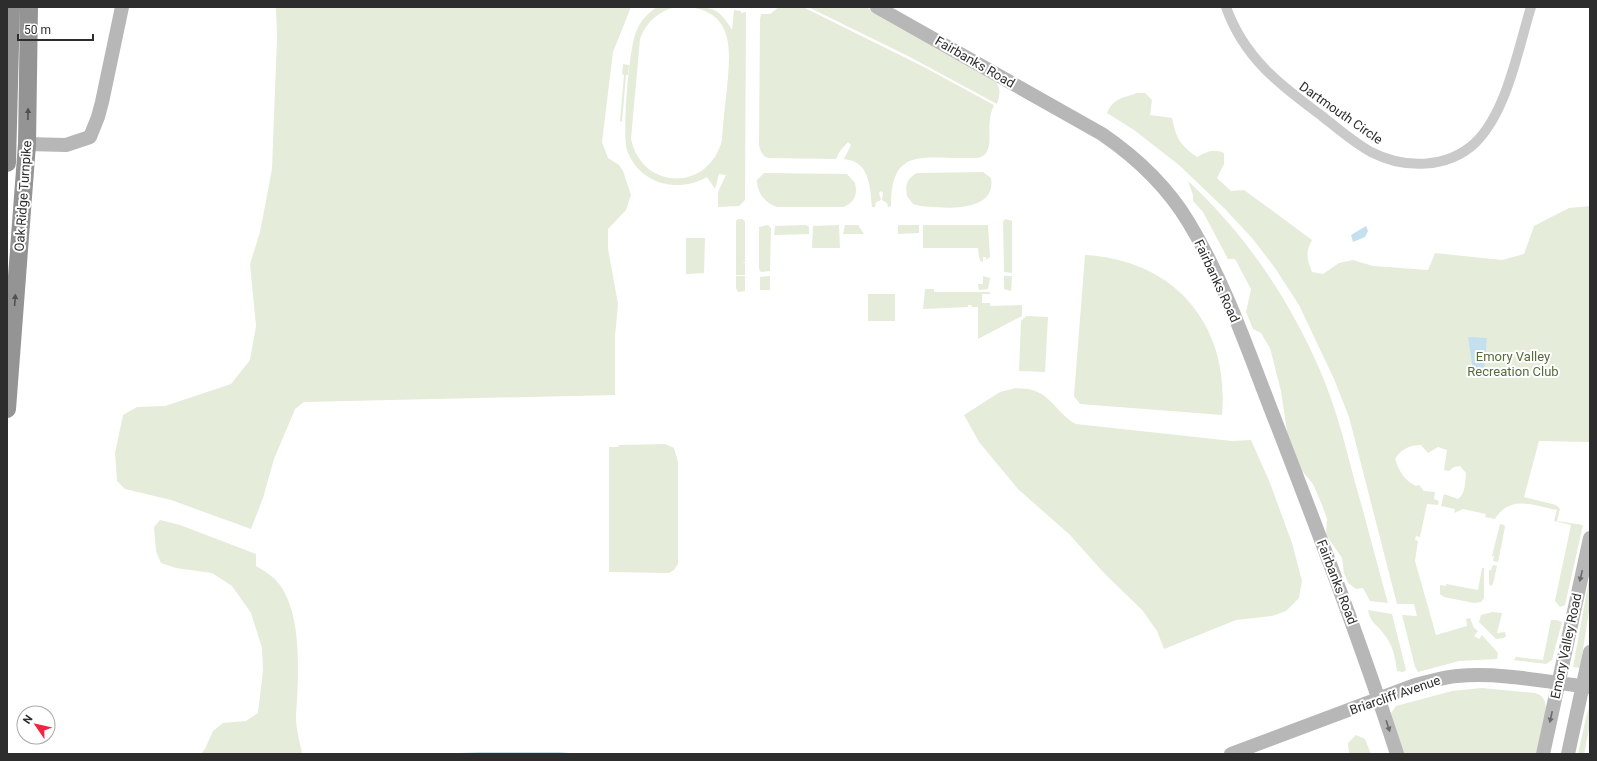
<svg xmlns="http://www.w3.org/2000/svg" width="1597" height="761" font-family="Roboto,sans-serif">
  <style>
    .green { fill: #e5ecd9 }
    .water { fill: #c4e0ee }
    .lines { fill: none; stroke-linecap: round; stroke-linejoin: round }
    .street { stroke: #cacaca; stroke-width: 10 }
    .secondary { stroke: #b7b7b7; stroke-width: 14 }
    .highway { stroke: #949494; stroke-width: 18 }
    .oneway { fill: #515151 }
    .oneway2 { fill: #6b6b6b }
    .labels { text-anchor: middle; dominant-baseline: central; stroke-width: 4; stroke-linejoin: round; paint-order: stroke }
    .street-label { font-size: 13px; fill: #2d2d2d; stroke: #fff }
    .park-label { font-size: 13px; fill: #546c38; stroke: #fff }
  </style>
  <rect width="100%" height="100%" fill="#fff"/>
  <!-- green -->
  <path class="green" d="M276,7H631L613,52L602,142L608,158L619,165L623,171L631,195L626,210L608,229V249L618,304L615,336V395L304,402L295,409L293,414L274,459L263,498L251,529L171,500L125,489L117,481L115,453L123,415L137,407L165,406L231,384L250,360L256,326L250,264L260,232L272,169L277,38Z
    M657,7H676C658,11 646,22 640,39L631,139C642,191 709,192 722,140C723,123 725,105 727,88C730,53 736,13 689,7C713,7 719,8 732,30L734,10L741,11V13L746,12L745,200L739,206L718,207V192L726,175L719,174L715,189L707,177C678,194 639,184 627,150C622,134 629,48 636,32C640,21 648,13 657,7Z
    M779,7H803L922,66L994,105C992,110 990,115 990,120C988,130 992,144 986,153C982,159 974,158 967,158C922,159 891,147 891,206L888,207L887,203L882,200L883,193L881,191L879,193L881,200L876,202L875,207H872C870,187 870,161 844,159L851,145L848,142L840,151L836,159L769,158C763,157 760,151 759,145L760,20L761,14H770Z
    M808,7H866L991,77C1001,86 1001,91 997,104L908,56Z
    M623,64L629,65L628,75H626L622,122L620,121L624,75L622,74Z
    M1137,93H1145L1152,100L1150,115L1172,118C1176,138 1180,145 1197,157C1206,152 1214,148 1224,153V164L1217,178L1231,191L1244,190L1312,240C1305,252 1307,260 1312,272L1323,274L1339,263L1353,260L1373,266L1428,270L1435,253L1502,260L1524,254L1534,226L1569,208L1590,206V442L1539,441L1524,497L1556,505L1560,509L1557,521L1583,525L1565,605L1560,607L1555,601L1571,525L1554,521L1557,510C1534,505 1509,495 1495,519L1485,517L1486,514L1463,509L1454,513L1455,509L1441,506L1444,494L1458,499C1466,493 1465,482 1466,473L1460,466L1454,467L1449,471L1444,470L1447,450L1438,447L1428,453L1421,445C1410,445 1401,449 1395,459C1399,471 1404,480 1416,486L1419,485L1424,491L1435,492L1434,499L1439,501L1438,505L1427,504L1420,537L1416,536L1415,540L1418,541L1415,561L1436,635L1467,626L1466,619L1470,618L1474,628L1478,631L1474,636L1479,639L1482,635L1498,653L1497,659L1459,661L1418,672L1415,667L1402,615L1417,616L1414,604H1397L1349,417L1334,379L1299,305L1275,268L1252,238L1225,209L1179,165L1134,130L1107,113C1113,98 1123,98 1137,93Z
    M983,172L991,178C997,214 942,208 920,206L913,204L907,196C905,185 907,178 917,173Z
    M764,173L847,174L855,183C858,195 854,203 843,207H777C765,203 757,193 757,180Z
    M1188,181C1245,234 1288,297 1319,368C1334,402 1344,439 1353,475C1365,517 1376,560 1388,603L1370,601L1363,588L1356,589L1348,583L1344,573L1342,558L1326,535L1327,519L1322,505L1313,484L1298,466L1288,438L1281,391L1270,348L1261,333L1253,329L1246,312L1251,289L1235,259H1228L1203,212L1193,201V195Z
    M738,219H742L745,221V262L742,263H745V275H736V221Z
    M1006,219L1012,221V273L1004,272L1003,221Z
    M768,225L771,228L770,271L761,272L759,269V227Z
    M806,225L809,227V234L774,235L775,226Z
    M839,225L840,248H812L813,226Z
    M845,225H858L864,234H843Z
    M898,225H919V233L898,234Z
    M923,225H988L990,257L986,260V257H983V262L980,261V258H979L978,248H923Z
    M686,238H705L704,273L686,274Z
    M1085,255C1176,260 1230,326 1222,415L1080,404L1074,396Z
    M745,276V291L738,292L736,288V276Z
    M770,276V290H760V277Z
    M983,276L990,278L988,289L979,290L978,284H983Z
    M1004,276H1012L1011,291L1004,289Z
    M925,289H934V292H990V294H982V303H990V306L1022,305V316L978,339V307H972L971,305H968V307L923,309Z
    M868,294H895V321H868Z
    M1026,316L1048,317L1045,372L1019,371L1021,321Z
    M1016,388C1022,389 1029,388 1035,391C1052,397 1060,416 1076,424L1232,441L1251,440L1270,483L1292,543L1302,581L1299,598L1286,611L1272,616L1236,620L1164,649L1157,631L1143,611L1104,573L1070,535L1018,489L979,442L964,415L1000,392Z
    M665,444L674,448L678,462V564L674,570L669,573L609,572V447H618L619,445Z
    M160,520L180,525L256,554V566C265,571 276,578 282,588C303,622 298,679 296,718C296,729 300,742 302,754H201L205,749L213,731L223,723L246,721L258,713L263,670L262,648L251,613L232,586L212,573L176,568L161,563L156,551L154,527Z
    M1500,524L1504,525L1505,527L1498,562L1493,561L1494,556H1492Z
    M1493,565L1497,566L1493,584L1491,586L1489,584V570H1491Z
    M1482,568H1484V598L1481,602L1474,603L1444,597L1440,594V585L1446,586V584L1478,590Z
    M1590,574V605L1580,668L1573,667Z
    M1368,610L1392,614L1406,670L1403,672L1397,671C1395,657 1393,644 1383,633C1376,623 1371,624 1368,610Z
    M1492,612L1502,613L1497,633L1505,632L1506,636L1504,638L1496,639L1479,622L1481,615Z
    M1551,620H1557L1562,622L1552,660L1546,664L1514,660L1516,657L1543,660Z
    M1482,688L1535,693C1543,695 1546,701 1546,709L1536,754H1402L1391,713L1396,706L1452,691Z
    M1590,706V724L1584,754H1578L1587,713Z
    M1356,735L1365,739L1371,754H1349L1348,743Z"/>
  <!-- water -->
  <path class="water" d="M1366,226L1368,231L1365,237L1353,242L1351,235Z
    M1468,337L1487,338L1484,370H1473Z
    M481,752H559L580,754H436Z"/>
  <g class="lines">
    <!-- street -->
    <path class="street" d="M1226,7C1244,58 1280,85 1322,116C1337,128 1353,142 1371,152C1404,169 1447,169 1475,143C1507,112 1518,49 1531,7"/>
    <!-- secondary -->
    <path class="secondary" d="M877,7L1102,134C1137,158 1167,186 1189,223C1227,286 1250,357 1277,425C1319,534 1361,643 1397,754
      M27,144L66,145L90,137L98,117L102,102L122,7
      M1231,754L1415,685C1429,682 1443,677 1457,676C1501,672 1547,682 1590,687
      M1543,754L1590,538
      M1568,754L1590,652"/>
    <!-- highway -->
    <path class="highway" d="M7,163L11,7
      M7,409L27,144L29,7"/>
  </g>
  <!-- one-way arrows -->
  <defs><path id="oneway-solid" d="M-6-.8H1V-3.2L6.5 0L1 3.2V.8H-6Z"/></defs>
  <g class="oneway">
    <use href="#oneway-solid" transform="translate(28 114) rotate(-89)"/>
    <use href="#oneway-solid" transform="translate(15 300) rotate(-86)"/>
  </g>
  <g class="oneway2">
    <use href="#oneway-solid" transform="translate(1581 576) rotate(103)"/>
    <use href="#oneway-solid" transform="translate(1551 717) rotate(102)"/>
    <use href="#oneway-solid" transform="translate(1388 726) rotate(72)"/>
  </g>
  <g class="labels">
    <!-- street labels -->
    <g class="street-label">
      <text transform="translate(975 62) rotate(30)">Fairbanks Road</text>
      <text transform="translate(1341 113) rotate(35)">Dartmouth Circle</text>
      <text transform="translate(23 196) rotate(-86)">Oak Ridge Turnpike</text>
      <text transform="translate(1217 281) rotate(65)">Fairbanks Road</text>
      <text transform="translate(1337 582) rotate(69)">Fairbanks Road</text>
      <text transform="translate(1566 646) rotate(-78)">Emory Valley Road</text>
      <text transform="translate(1395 695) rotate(-19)">Briarcliff Avenue</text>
    </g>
    <!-- park labels -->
    <g class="park-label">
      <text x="1513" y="356">Emory Valley<tspan x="1513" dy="15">Recreation Club</tspan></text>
    </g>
  </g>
  <!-- border -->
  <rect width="1597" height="761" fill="none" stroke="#2d2d2d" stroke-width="16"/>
  <!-- north arrow -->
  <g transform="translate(36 725) rotate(304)"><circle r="19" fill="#ffffff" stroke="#ababab"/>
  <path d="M0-3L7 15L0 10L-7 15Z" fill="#f22240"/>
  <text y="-6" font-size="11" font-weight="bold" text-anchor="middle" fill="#2d2d2d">N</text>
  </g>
  <!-- scale -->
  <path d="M18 34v6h75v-6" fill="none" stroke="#2d2d2d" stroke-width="2"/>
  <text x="24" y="34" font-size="12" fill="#2d2d2d" stroke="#ffffff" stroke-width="3" paint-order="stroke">50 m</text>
</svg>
